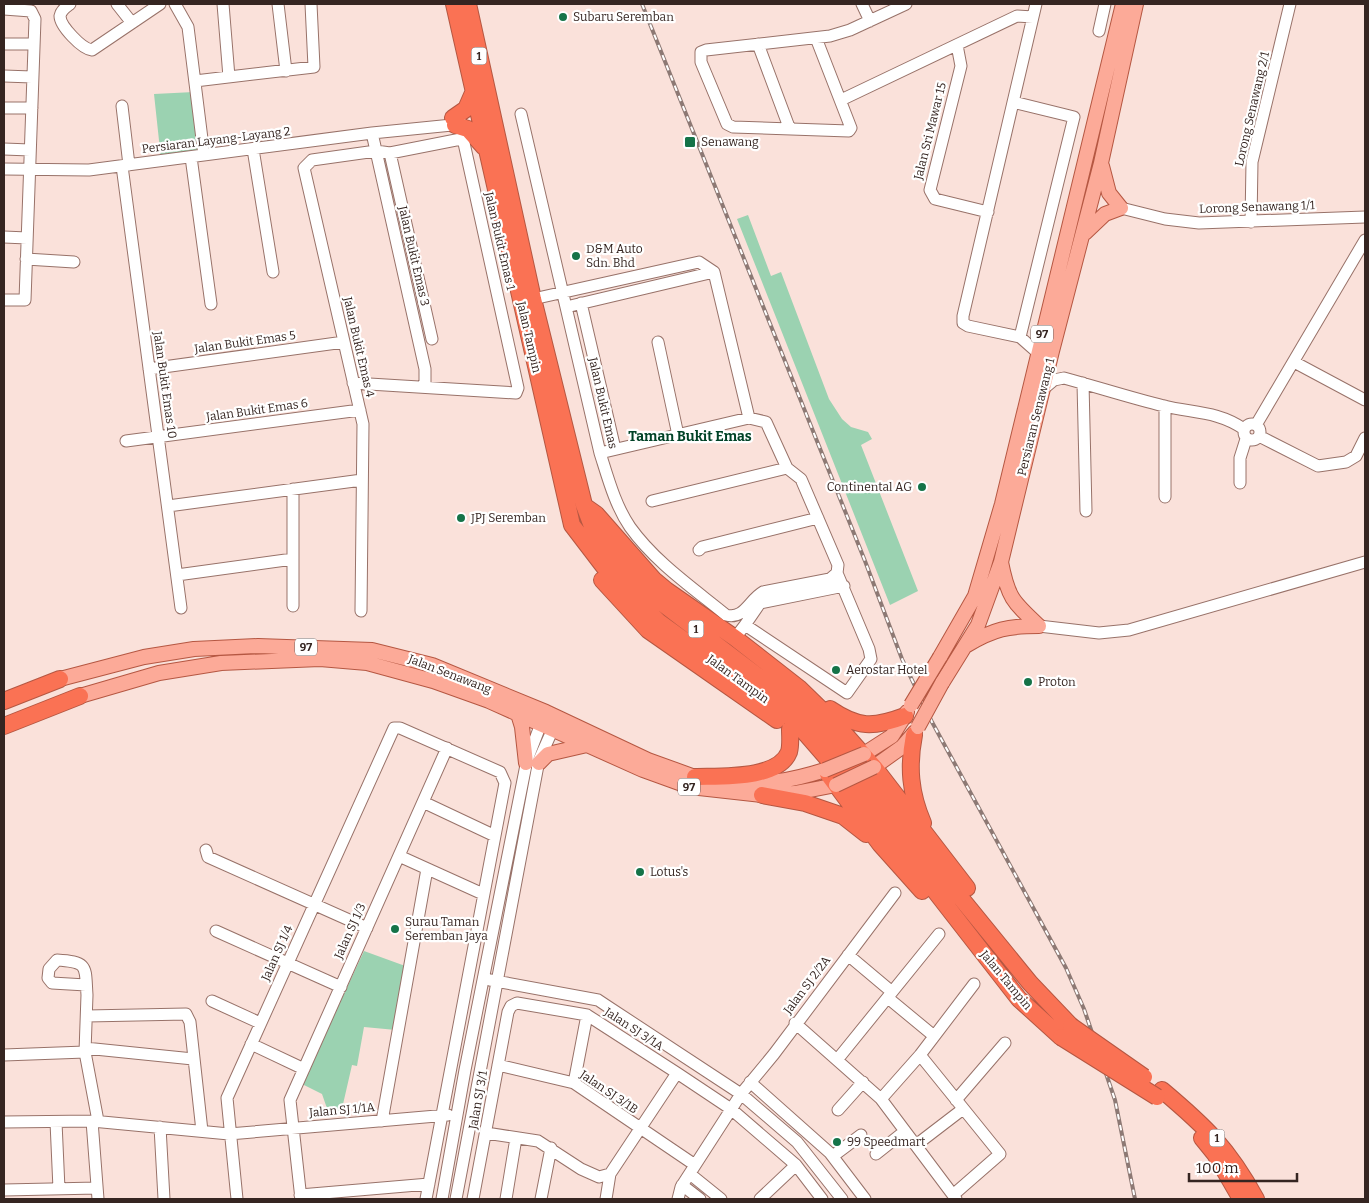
<svg xmlns="http://www.w3.org/2000/svg" width="1369" height="1203" font-family="Bitter,serif">
  <style>
    .green { fill: #9bd2b1 }
    .lines { fill: none; stroke-linecap: round; stroke-linejoin: round }
    .minor-casing { stroke: #987269; stroke-width: 13 }
    .major-casing { stroke: #b55742; stroke-width: 16 }
    .highway-casing { stroke: #b55742; stroke-width: 18 }
    .minor { stroke: #fff; stroke-width: 11 }
    .major { stroke: #fcaa98; stroke-width: 14 }
    .highway { stroke: #fa7254; stroke-width: 16 }
    .rail-casing { stroke: #8d7974; stroke-width: 4 }
    .rail { stroke: #fff; stroke-width: 2; stroke-dasharray: 5.5; stroke-linecap: butt }
    .major-bridge-casing { stroke: #b55742; stroke-width: 16; stroke-linecap: butt }
    .highway-bridge-casing { stroke: #b55742; stroke-width: 18; stroke-linecap: butt }
    .major-bridge { stroke: #fcaa98; stroke-width: 14 }
    .highway-bridge { stroke: #fa7254; stroke-width: 16 }
    .poi-dot { fill: #157348; stroke: #fff; stroke-width: 2 }
    .labels { text-anchor: middle; dominant-baseline: central; stroke-width: 4.5; stroke-linejoin: round; paint-order: stroke }
    .shield { fill: #fff; stroke: #726664; stroke-width: 1 }
    .shield-label { font-size: 11px; font-weight: bold; fill: #352521 }
    .poi-label { font-size: 12px; fill: #352521; stroke: #fff; text-anchor: start }
    .street-label { font-size: 12px; fill: #352521; stroke: #fff }
    .neighbourhood-label { font-size: 14px; font-weight: bold; fill: #004226; stroke: #fff }
  </style>
  <rect width="100%" height="100%" fill="#fae1da"/>
  <!-- green -->
  <path class="green" d="M194,92L202,154L161,159L154,94Z
    M748,215L771,276L781,272L829,399L842,419L851,427L868,432L872,439L861,445L918,591L890,605L737,219Z
    M364,951L408,967L396,1030L364,1027L357,1066L352,1065L341,1113L329,1114L322,1094L302,1084Z"/>
  <g class="lines">
    <defs>
      <path id="minor" d="M70,4C66,7 61,10 60,16C60,26 82,49 92,50L160,4
        M117,4L132,23
        M175,4L188,27L204,155
        M223,4L229,77
        M278,4L286,71
        M862,4L870,21
        M1036,4L963,316V323L968,326L1020,337L1038,353
        M4,9L31,11L35,19L25,300H4
        M1099,31L1105,4
        M816,38L851,128L849,131L733,127L727,124L701,62V52L706,50L830,36L850,30L906,4
        M4,44H34
        M758,44L789,127
        M957,45L961,66L930,190L935,199L988,212
        M4,76L32,77
        M195,81L314,67L311,4
        M841,100L1017,16L1033,17
        M1013,102L1074,117L1020,337
        M122,106L129,165
        M4,108H32
        M521,114L600,453C608,478 615,505 630,527C655,562 693,588 726,615C744,620 749,600 763,592L830,579L837,573
        M372,133L425,369V386
        M4,149L30,150
        M253,149L273,272
        M390,153L432,339
        M191,157L211,304
        M122,166L181,608
        M4,169L89,170L372,133L462,124
        M1121,208L1165,219L1199,223L1365,217
        M1251,222L1252,162L1290,4
        M4,237L27,238
        M26,259L74,262
        M533,299L699,262L714,272L749,418
        M581,303L615,449
        M566,307L714,272
        M658,342L678,435
        M1294,362L1365,400
        M149,369L344,342
        M353,383L516,393L518,388L464,143L461,139L390,153L376,151L312,160L304,168L363,424L361,611
        M1083,383L1086,511
        M1042,390L1054,380L1064,378C1097,387 1131,398 1164,406C1193,413 1218,411 1244,429
        M1165,406V497
        M1244 432a8 8 0 1 1 16 0a8 8 0 1 1-16 0Z
        M1256,425L1365,240
        M1259,436L1318,466L1346,462L1356,456L1365,438
        M126,441L360,410
        M600,453L749,418L766,422L787,468L801,479L838,565L837,573L869,649L871,659L847,693L745,625L735,638
        M1240,483V458L1246,439
        M652,501L787,468
        M168,506L362,480
        M699,550L702,547L818,518
        M177,575L293,559
        M293,606V489
        M745,625L760,603L844,586
        M1039,626L1099,633L1129,630L1365,562
        M423,802L493,835
        M206,850L208,857L367,928
        M399,856L483,894
        M216,931L341,987
        M848,955L892,992
        M490,980L598,1000L607,1006L741,1094L797,1142L842,1199
        M86,985L52,983L48,978L49,969L57,960C89,962 85,966 87,995L85,1052L98,1121
        M888,998L934,1036
        M212,1001L260,1023
        M87,1016L186,1014L190,1022L202,1131
        M795,1023L881,1099L956,1199
        M251,1044L304,1069
        M85,1048L193,1059
        M4,1055L85,1052
        M920,1055L1000,1154L953,1195
        M837,1060L939,934
        M498,1065L574,1083L695,1165
        M750,1082L830,1153L865,1199
        M574,1083L587,1015
        M881,1099L920,1055L974,984
        M956,1100L1005,1043
        M838,1110L863,1082
        M92,1121L98,1199
        M382,1121L427,869
        M4,1122L92,1121L229,1134L448,1115
        M56,1122L59,1189
        M160,1127L164,1199
        M486,1133L538,1141L581,1169L599,1177L610,1174
        M916,1145L963,1109
        M876,1154L905,1131
        M833,1156L861,1135
        M690,1174L721,1199
        M682,1185L700,1199
        M4,1190L97,1188
        M300,1195L429,1184
        M237,1199L227,1098L394,728H400L500,772L505,783L426,1199
        M301,1199L290,1100L447,748
        M442,1199L465,1070L527,760L544,716
        M456,1199L539,760L556,722
        M473,1199L508,1012L511,1006L517,1003L587,1015L677,1073L731,1109L796,1165L822,1199
        M506,1199L516,1138
        M541,1199L551,1148
        M606,1199L610,1174L677,1073
        M678,1199L681,1187L741,1094L774,1054L895,893
        M760,1199L796,1165"/>
      <path id="major" d="M1085,233L1105,214L1121,208L1109,193L1102,166
        M1001,562C1008,598 1013,602 1039,626
        M967,645C994,629 1008,626 1039,626
        M940,657L975,596L1002,504L1123,4
        M60,679L144,657L194,649L258,646L372,650L432,665L546,712L648,760L695,777L705,778
        M942,683L978,625L1001,562L1052,351L1101,163L1136,4
        M80,696L159,673L221,663L320,659L367,663L433,681L489,701L643,770L690,787L762,795L795,793L836,785
        M518,714L522,727L526,763
        M864,754L892,736L907,712
        M539,763L548,754L587,745
        M874,767L902,747L915,732
        M729,782C768,784 787,782 825,770"/>
      <path id="highway" d="M454,4L572,525L611,576L659,622L794,720L872,810L1019,999L1061,1037
        M468,4L533,299L584,505L593,529L619,564L663,604L805,712L872,789L1030,983L1071,1026
        M453,118L466,109L473,93
        M455,125L468,129L484,147
        M586,507L596,514L654,580L666,590L735,638L799,688L835,723L874,767L967,888
        M602,580L648,630L777,720
        M4,701L60,679
        M830,709C858,728 873,728 905,716
        M4,726L80,696
        M914,735C908,766 910,793 923,823
        M828,774L880,844L922,891
        M695,777C719,776 778,780 789,752C791,745 790,736 790,729
        M762,795L805,803L843,816L866,834
        M1162,1090C1206,1127 1228,1148 1256,1199
        M1202,1138L1215,1154L1241,1199"/>
    </defs>
    <!-- minor casing -->
    <use href="#minor" class="minor-casing"/>
    <!-- major casing -->
    <use href="#major" class="major-casing"/>
    <!-- highway casing -->
    <use href="#highway" class="highway-casing"/>
    <!-- minor -->
    <use href="#minor" class="minor"/>
    <!-- major -->
    <use href="#major" class="major"/>
    <!-- highway -->
    <use href="#highway" class="highway"/>
    <defs>
      <path id="rail" d="M642,4L865,561L902,659L932,722L1066,968L1084,1009L1115,1100L1135,1199"/>
    </defs>
    <!-- rail casing -->
    <use href="#rail" class="rail-casing"/>
    <!-- rail -->
    <use href="#rail" class="rail"/>
    <defs>
      <path id="major-bridge" d="M911,705L940,657
        M918,727L942,683
        M825,770L864,754
        M836,785L874,767"/>
      <path id="highway-bridge" d="M1071,1026L1144,1077
        M1061,1037L1157,1097"/>
    </defs>
    <!-- major-bridge casing -->
    <use href="#major-bridge" class="major-bridge-casing"/>
    <!-- highway-bridge casing -->
    <use href="#highway-bridge" class="highway-bridge-casing"/>
    <!-- major-bridge -->
    <use href="#major-bridge" class="major-bridge"/>
    <!-- highway-bridge -->
    <use href="#highway-bridge" class="highway-bridge"/>
  </g>
  <!-- markers -->
  <g class="poi-dot">
    <circle cx="563" cy="17" r="5"/>
    <rect x="684" y="136" width="12" height="12" rx="2.5"/>
    <circle cx="576" cy="256" r="5"/>
    <circle cx="922" cy="487" r="5"/>
    <circle cx="461" cy="518" r="5"/>
    <circle cx="836" cy="670" r="5"/>
    <circle cx="1028" cy="682" r="5"/>
    <circle cx="640" cy="872" r="5"/>
    <circle cx="395" cy="929" r="5"/>
    <circle cx="837" cy="1142" r="5"/>
  </g>
  <g class="labels">
    <!-- shield labels -->
    <g class="shield">
      <rect x="471.5" y="47.5" width="15" height="17" rx="4"/>
      <rect x="1031" y="325.5" width="22" height="17" rx="4"/>
      <rect x="688.5" y="620.5" width="15" height="17" rx="4"/>
      <rect x="295" y="638.5" width="22" height="17" rx="4"/>
      <rect x="678" y="778.5" width="22" height="17" rx="4"/>
      <rect x="1209.5" y="1129.5" width="15" height="17" rx="4"/>
    </g>
    <g class="shield-label">
      <text x="479" y="56">1</text>
      <text x="1042" y="334">97</text>
      <text x="696" y="629">1</text>
      <text x="306" y="647">97</text>
      <text x="689" y="787">97</text>
      <text x="1217" y="1138">1</text>
    </g>
    <!-- poi labels -->
    <g class="poi-label">
      <text x="573" y="17">Subaru Seremban</text>
      <text x="701" y="142">Senawang</text>
      <text x="586" y="249">D&amp;M Auto<tspan x="586" dy="14">Sdn. Bhd</tspan></text>
      <text x="912" y="487" text-anchor="end">Continental AG</text>
      <text x="471" y="518">JPJ Seremban</text>
      <text x="846" y="670">Aerostar Hotel</text>
      <text x="1038" y="682">Proton</text>
      <text x="650" y="872">Lotus's</text>
      <text x="405" y="922">Surau Taman<tspan x="405" dy="14">Seremban Jaya</tspan></text>
      <text x="847" y="1142">99 Speedmart</text>
    </g>
    <!-- street labels -->
    <g class="street-label">
      <text transform="translate(1252 109) rotate(-77)">Lorong Senawang 2/1</text>
      <text transform="translate(930 131) rotate(-76)">Jalan Sri Mawar 15</text>
      <text transform="translate(216 140) rotate(-7)">Persiaran Layang-Layang 2</text>
      <text transform="translate(1257 207) rotate(-2)">Lorong Senawang 1/1</text>
      <text transform="translate(500 241) rotate(77)">Jalan Bukit Emas 1</text>
      <text transform="translate(414 256) rotate(77)">Jalan Bukit Emas 3</text>
      <text transform="translate(529 337) rotate(77)">Jalan Tampin</text>
      <text transform="translate(245 342) rotate(-8)">Jalan Bukit Emas 5</text>
      <text transform="translate(359 347) rotate(77)">Jalan Bukit Emas 4</text>
      <text transform="translate(165 385) rotate(82)">Jalan Bukit Emas 10</text>
      <text transform="translate(603 403) rotate(77)">Jalan Bukit Emas</text>
      <text transform="translate(257 410) rotate(-8)">Jalan Bukit Emas 6</text>
      <text transform="translate(1036 417) rotate(-76)">Persiaran Senawang 1</text>
      <text transform="translate(450 674) rotate(21)">Jalan Senawang</text>
      <text transform="translate(738 679) rotate(36)">Jalan Tampin</text>
      <text transform="translate(350 931) rotate(-66)">Jalan SJ 1/3</text>
      <text transform="translate(277 953) rotate(-66)">Jalan SJ 1/4</text>
      <text transform="translate(1006 980) rotate(50)">Jalan Tampin</text>
      <text transform="translate(807 985) rotate(-53)">Jalan SJ 2/2A</text>
      <text transform="translate(634 1029) rotate(33)">Jalan SJ 3/1A</text>
      <text transform="translate(609 1092) rotate(34)">Jalan SJ 3/1B</text>
      <text transform="translate(478 1100) rotate(-80)">Jalan SJ 3/1</text>
      <text transform="translate(342 1110) rotate(-5)">Jalan SJ 1/1A</text>
    </g>
    <!-- neighbourhood labels -->
    <g class="neighbourhood-label">
      <text x="690" y="436">Taman Bukit Emas</text>
    </g>
  </g>
  <!-- border -->
  <rect width="1369" height="1203" fill="none" stroke="#352521" stroke-width="10"/>
  <!-- scale -->
  <path d="M1189 1173v8h108v-8" fill="none" stroke="#352521" stroke-width="2.5"/>
  <text x="1196" y="1173" font-size="15" fill="#352521" stroke="#ffffff" stroke-width="4" paint-order="stroke">100 m</text>
</svg>
